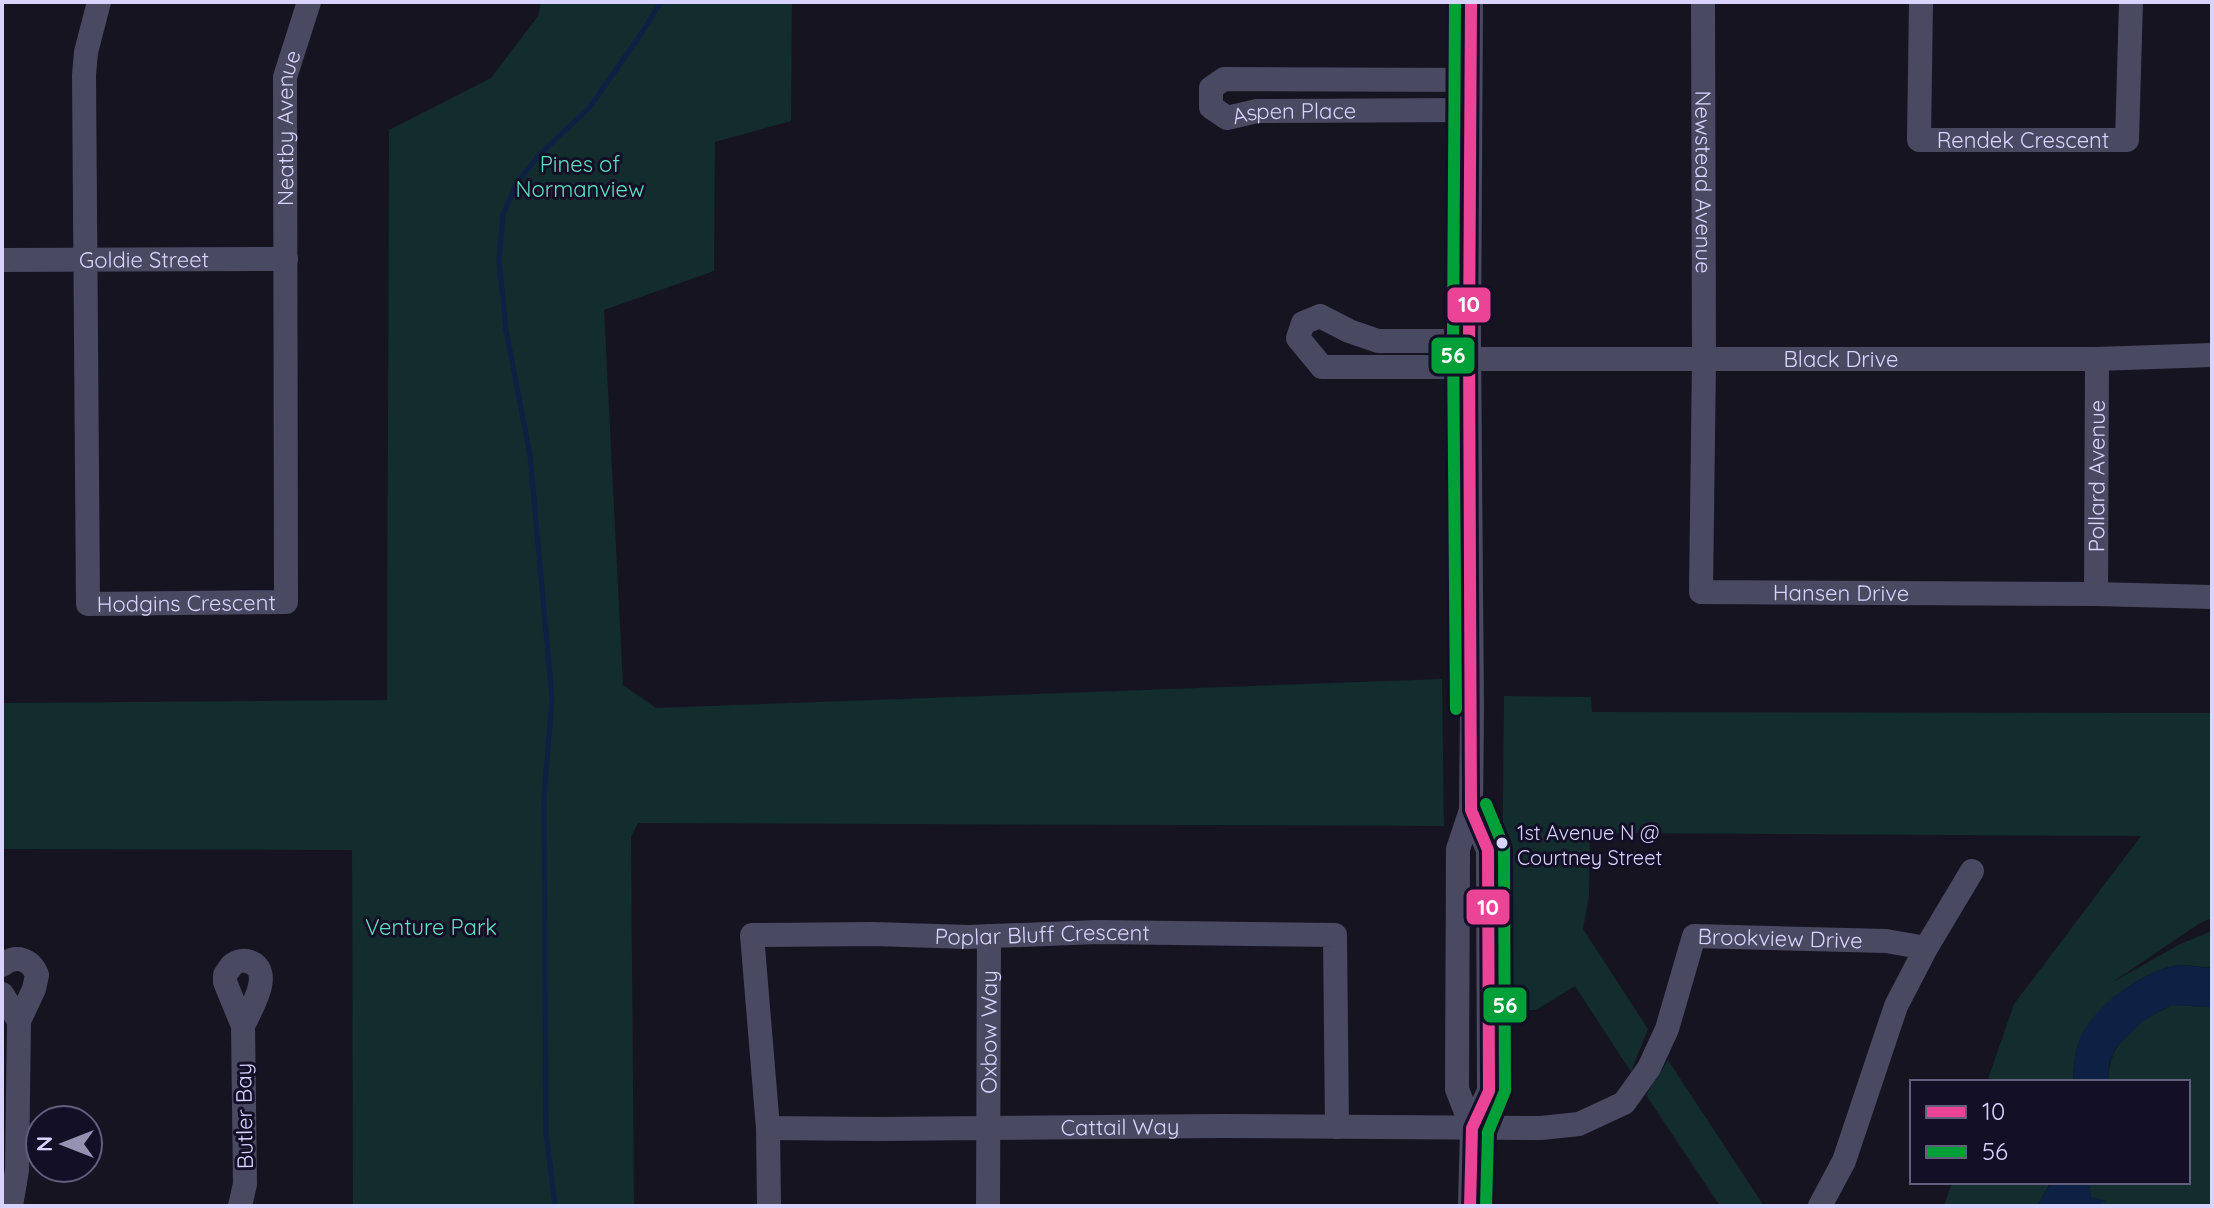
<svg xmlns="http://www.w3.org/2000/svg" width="2214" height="1208" font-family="Quicksand,sans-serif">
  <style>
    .green { fill: #132c2d }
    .water { fill: #0d2144 }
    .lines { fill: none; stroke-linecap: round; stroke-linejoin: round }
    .stream { stroke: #0d2144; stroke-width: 5 }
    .minor { stroke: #4a4962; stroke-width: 24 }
    .bus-1-casing { stroke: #130f26; stroke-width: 18 }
    .bus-2-casing { stroke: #130f26; stroke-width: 18 }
    .bus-1 { stroke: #eb4497; stroke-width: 12 }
    .bus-2 { stroke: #00a038; stroke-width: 12 }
    .bus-dot { fill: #d9d4ff; stroke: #130f26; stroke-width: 3 }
    .labels { text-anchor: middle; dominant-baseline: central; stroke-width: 6; stroke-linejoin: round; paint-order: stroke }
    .bus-label { font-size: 20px; fill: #d9d4ff; stroke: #130f26; text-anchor: start }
    .street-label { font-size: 22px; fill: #d9d4ff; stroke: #130f26 }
    .park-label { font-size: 22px; fill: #5fe0c0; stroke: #130f26 }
    .line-badge { stroke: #130f26; stroke-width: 3 }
    .badge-label { font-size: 22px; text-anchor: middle; font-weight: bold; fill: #fff }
  </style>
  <rect width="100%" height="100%" fill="#161421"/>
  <!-- green -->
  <path class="green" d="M541,2H792L791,121L715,142L714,271L604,310L623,685L656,708L1442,679L1444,826L638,823L631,837L634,1206H353L352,850L2,849V703L387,700L389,130L491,78L538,16Z
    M1504,696L1591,697L1592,712L2212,713V918L2200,923L2113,982L2180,944L2212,931V968C2202,967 2191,965 2181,965C2146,967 2094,1007 2080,1039C2074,1053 2074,1068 2073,1082H1987L2014,1004L2141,836L1590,833L1589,896L1583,929L1648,1029L1631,1072L1575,986L1536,1010H1501Z
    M2172,1005L2212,1007V1206H2096L2105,1201L2091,1197L2089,1182H2188V1082H2108C2109,1054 2119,1038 2143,1021C2151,1015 2162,1011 2172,1005Z
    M1668,1060L1764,1206H1720L1646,1095Z
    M1952,1182H2051L2037,1206H1944Z"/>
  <!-- water -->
  <path class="water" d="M2179,965L2212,968V1007L2172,1005L2144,1020L2116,1047L2109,1064L2108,1082H2073C2074,1068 2074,1052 2080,1038C2096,1005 2143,970 2179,965Z
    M2052,1182H2089L2091,1197L2106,1201L2096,1206H2037Z"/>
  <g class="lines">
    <!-- stream -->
    <path class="stream" d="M555,1206L546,1132L544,798L552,698L530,455L506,330L499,260L503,215L517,183L539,155L589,108L639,37L661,2"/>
    <!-- minor -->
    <g class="minor">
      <path id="s1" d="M99,2L86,52L84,75L88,604L286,602L285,77L309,2"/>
      <path d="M1471,2L1469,341L1472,709L1471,810L1458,849L1457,1089L1472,1128"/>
      <path id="s2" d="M1703,2L1704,360L1701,592L2096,594L2212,597"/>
      <path id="s3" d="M1921,2L1919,140H2127L2131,2"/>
      <path id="s4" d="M1470,80L1224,79L1211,88V107L1227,118L1257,111L1470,110"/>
      <path id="s5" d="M2,260L286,259"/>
      <path d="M1469,341H1378L1349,331L1320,316L1303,323L1298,338L1322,367H1469"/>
      <path id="s6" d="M1469,359H2097L2212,355"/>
      <path id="s7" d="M2096,594L2097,359"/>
      <path d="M2,965C16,954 31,959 37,975L34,989L19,1021L17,1170L11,1206"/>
      <path d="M2,994L19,1021"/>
      <path id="s8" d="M768,1128L878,1129L1221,1126L1541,1128L1579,1124L1624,1103L1649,1068L1667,1029L1694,936L1886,941L1926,948"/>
      <path d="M240,1206L245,1184L243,1026L225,982V975L232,965C238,961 243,959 250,962C275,972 250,1010 243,1026"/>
      <path id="s9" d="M769,1206L768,1128L752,935L873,934L968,937L1097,932L1335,935L1337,1127"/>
      <path id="s10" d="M988,1206L989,936"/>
      <path d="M1470,1206L1472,1128L1489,1091L1488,850L1471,810"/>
      <path d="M1820,1206L1844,1161L1896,1006L1926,948L1972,871"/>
    </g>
    <defs>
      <path id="bus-1" d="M1470,1206L1472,1128L1489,1091L1488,850L1471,810L1469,341L1471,2"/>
      <path id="bus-2" d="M1455,2L1453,341L1456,709
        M1486,804L1504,848L1505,1091L1488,1132L1486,1206"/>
    </defs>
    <!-- bus-1 casing -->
    <use href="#bus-1" class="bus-1-casing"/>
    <!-- bus-2 casing -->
    <use href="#bus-2" class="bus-2-casing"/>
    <!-- bus-1 -->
    <use href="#bus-1" class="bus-1"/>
    <!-- bus-2 -->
    <use href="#bus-2" class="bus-2"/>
  </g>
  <!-- markers -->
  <circle class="bus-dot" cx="1502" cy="843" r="7"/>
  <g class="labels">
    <!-- bus labels -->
    <g class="bus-label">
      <text x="1517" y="832">1st Avenue N @<tspan x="1517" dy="25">Courtney Street</tspan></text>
    </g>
    <!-- street labels -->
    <g class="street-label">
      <text stroke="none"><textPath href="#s4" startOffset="368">Aspen Place</textPath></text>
      <text stroke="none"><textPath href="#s1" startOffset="1276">Neatby Avenue</textPath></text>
      <text stroke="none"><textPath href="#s3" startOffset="242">Rendek Crescent</textPath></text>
      <text stroke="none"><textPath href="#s2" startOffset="180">Newstead Avenue</textPath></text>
      <text stroke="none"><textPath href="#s5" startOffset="142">Goldie Street</textPath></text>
      <text stroke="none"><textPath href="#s6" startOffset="372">Black Drive</textPath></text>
      <text stroke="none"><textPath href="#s7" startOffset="118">Pollard Avenue</textPath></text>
      <text stroke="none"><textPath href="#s2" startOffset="730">Hansen Drive</textPath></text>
      <text stroke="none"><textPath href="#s1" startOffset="702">Hodgins Crescent</textPath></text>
      <text stroke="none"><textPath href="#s9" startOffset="562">Poplar Bluff Crescent</textPath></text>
      <text stroke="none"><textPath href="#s8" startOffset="1130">Brookview Drive</textPath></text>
      <text stroke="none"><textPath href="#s10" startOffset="174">Oxbow Way</textPath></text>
      <text transform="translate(244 1116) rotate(-91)">Butler Bay</text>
      <text stroke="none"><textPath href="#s8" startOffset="352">Cattail Way</textPath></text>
    </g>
    <!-- park labels -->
    <g class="park-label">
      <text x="580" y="164">Pines of<tspan x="580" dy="25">Normanview</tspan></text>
      <text x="431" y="927">Venture Park</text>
    </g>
  </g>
  <g class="line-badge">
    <rect x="1446" y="286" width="46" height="38" rx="8" fill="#eb4497"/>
    <rect x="1430" y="336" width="46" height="39" rx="8" fill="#00a038"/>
    <rect x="1465" y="888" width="46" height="38" rx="8" fill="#eb4497"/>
    <rect x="1482" y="986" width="46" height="38" rx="8" fill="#00a038"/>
  </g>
  <g class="badge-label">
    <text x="1469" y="312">10</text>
    <text x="1453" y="363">56</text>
    <text x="1488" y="915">10</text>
    <text x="1505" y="1013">56</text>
  </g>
  <!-- border -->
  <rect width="2214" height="1208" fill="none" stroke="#d9d4ff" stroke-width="8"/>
  <!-- legend -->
  <rect x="1910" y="1080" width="280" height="104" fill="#130f26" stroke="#625e7d" stroke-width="2"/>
  <rect x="1926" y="1106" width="40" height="12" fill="#eb4497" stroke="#625e7d" stroke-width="2"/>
  <text x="1982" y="1120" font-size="24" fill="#d9d4ff">10</text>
  <rect x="1926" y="1146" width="40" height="12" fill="#00a038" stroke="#625e7d" stroke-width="2"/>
  <text x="1982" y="1160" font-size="24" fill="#d9d4ff">56</text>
  <!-- north arrow -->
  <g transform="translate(64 1144) rotate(270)"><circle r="38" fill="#130f26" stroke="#625e7d" stroke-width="2"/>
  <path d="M0-6L14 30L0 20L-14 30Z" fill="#9591b1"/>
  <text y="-12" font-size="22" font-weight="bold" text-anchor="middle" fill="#d9d4ff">N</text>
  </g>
</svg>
